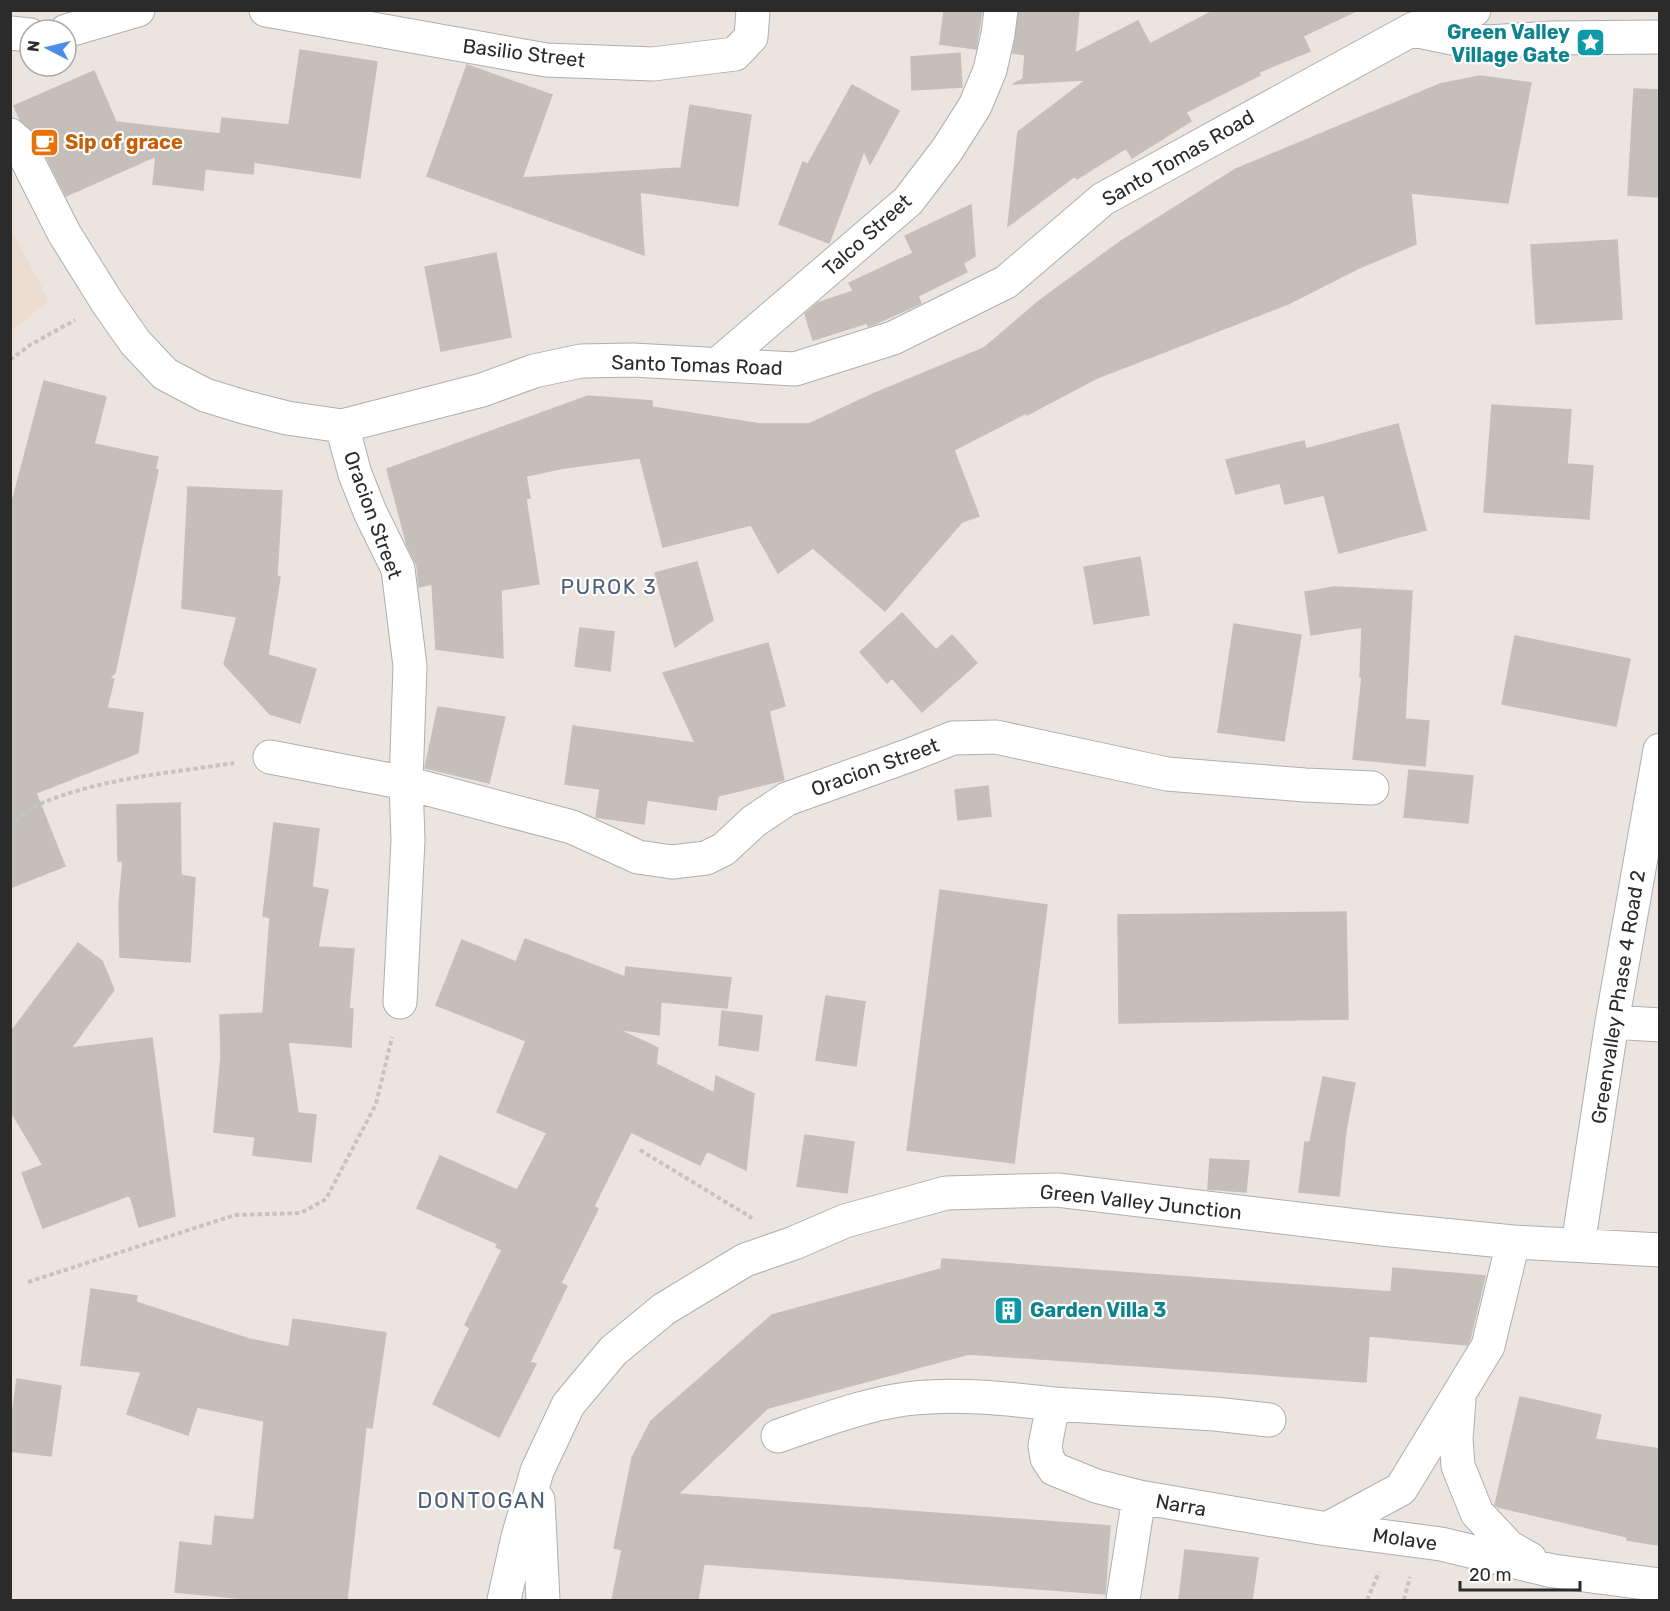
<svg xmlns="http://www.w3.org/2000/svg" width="1670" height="1611" font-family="Rubik,sans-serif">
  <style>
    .education { fill: #ecddd0 }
    .building { fill: #c5bfba; stroke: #c7bfb9; stroke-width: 1.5 }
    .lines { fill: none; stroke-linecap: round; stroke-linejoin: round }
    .minor-casing { stroke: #abb0b6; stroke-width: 35 }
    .path { stroke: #c4c4c4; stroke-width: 4; stroke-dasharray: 4.5 3; stroke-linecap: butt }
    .minor { stroke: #fff; stroke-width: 33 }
    .labels { text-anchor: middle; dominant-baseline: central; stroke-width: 4.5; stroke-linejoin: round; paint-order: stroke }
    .culture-label { font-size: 20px; font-weight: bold; fill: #0d838f; stroke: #fff; text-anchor: end }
    .street-label { font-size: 20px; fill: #2b2b2b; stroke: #fff }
    .food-label { font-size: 20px; font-weight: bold; fill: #c56008; stroke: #fff; text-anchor: start }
    .neighbourhood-label { font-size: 21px; letter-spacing: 1.5px; fill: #506078; stroke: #fff }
    .quarter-label { font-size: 22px; letter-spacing: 1.5px; fill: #506078; stroke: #fff }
  </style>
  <rect width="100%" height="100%" fill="#ece4df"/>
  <!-- education -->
  <path class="education" d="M10,227L49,301L11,331H10Z"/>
  <!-- building -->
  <path class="building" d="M944,10H982L976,49L940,44Z
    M1019,10H1079L1075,53L1138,21L1150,44L1215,10H1358L1303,36L1310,51L1259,72L1260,75L1186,112L1191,121L1132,158L1126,148L1077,179L1075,176L1008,226L1018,132L1086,80L1013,84L1023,79L1025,55L1013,53Z
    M300,50L377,62L360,178L254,162L253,174L205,169L203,190L153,184L156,156L66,196L35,134L20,120L14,106L94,71L116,122L220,134L222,118L289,125Z
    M960,53L962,87L912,90L911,57Z
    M467,65L552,95L522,178L681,168L690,105L751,115L738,206L640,192L644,255L427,176Z
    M1480,76L1531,83L1508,203L1411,193L1416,244L1359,268L1288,304L1097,378L1027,415L1026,413L954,450L979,516L962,522L885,611L813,548L778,573L751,525L663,547L640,458L564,468L526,476L530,498L526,499L539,584L501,590L503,658L436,649L432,584L419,587L417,566L407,545L387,469L588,396L652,401V407L760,424H809L873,394L984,348L1039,301L1121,241L1236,169L1440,84Z
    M852,85L899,111L870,164L864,151L829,243L779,224L803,162L808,164Z
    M1634,89L1659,90V197L1628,195Z
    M971,205L975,256L963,263L967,272L918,296L921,303L875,324L868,326L867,323L813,340L805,314L818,303L853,291L849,283L913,253L905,236Z
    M1617,240L1622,319L1536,324L1531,245Z
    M496,253L511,337L441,351L425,267Z
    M44,381L106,397L94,444L158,457L155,469L158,470L115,673L109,679H114L107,708L143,713L138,753L36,793L65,866L10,888V510Z
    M1492,405L1571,410L1567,464L1593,466L1589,519L1484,512Z
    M1398,424L1426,530L1339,553L1324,495L1285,504L1280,483L1236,494L1226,460L1304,441L1306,449Z
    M188,487L282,491L277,576L280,577L268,655L316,669L300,723L270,714L224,664L237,617L182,608Z
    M1140,557L1149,615L1094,624L1084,567Z
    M697,562L713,620L675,647L655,573Z
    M1334,587L1412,591L1405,719L1429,721L1425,766L1353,759L1362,677H1360L1362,627L1311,635L1305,592Z
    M902,613L936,650L952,635L977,663L922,712L892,678L887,683L860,652Z
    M1234,624L1301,635L1284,741L1218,732Z
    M580,628L614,632L610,671L575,666Z
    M1515,636L1630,659L1616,726L1502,704Z
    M768,643L785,706L769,711L784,780L718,796L716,810L647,800L644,824L596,817L600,789L565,784L573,726L695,743L663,673Z
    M438,707L505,717L489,783L425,768Z
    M1409,770L1473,776L1468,823L1404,817Z
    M988,786L991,816L958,820L955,790Z
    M180,803L181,875L195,878L190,962L120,957L119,905L123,861H118L117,805Z
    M274,823L319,829L312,887L328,890L318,947L354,949L349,1009H353L351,1047L288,1042L298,1113L316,1115L311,1162L253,1155L255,1137L214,1132L221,1057L220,1015L263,1013L270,918L263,916Z
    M940,890L1047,905L1014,1163L907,1150Z
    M1346,912L1348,1019L1119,1023L1118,915Z
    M525,939L625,977L626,967L731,978L727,1008L661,1002L659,1035L617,1029L658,1048L656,1064L714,1093L716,1076L754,1094L746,1170L707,1151L700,1165L631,1132L594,1206L598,1209L561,1283L567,1286L530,1362L536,1364L499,1437L433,1404L470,1328L465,1325L502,1250L496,1247L498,1244L417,1208L440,1156L517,1190L547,1133L497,1112L526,1041L436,1005L462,940L516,962Z
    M78,943L102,961L114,990L71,1048L152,1038L175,1216L139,1227L130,1195L43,1228L22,1173L43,1165L10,1110V1033Z
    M826,996L865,1002L856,1066L816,1060Z
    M722,1011L762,1016L758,1051L719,1045Z
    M1323,1077L1355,1083L1346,1130L1339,1196L1299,1192L1305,1142H1310Z
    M805,1135L854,1142L847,1193L797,1186Z
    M1210,1159L1249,1161L1246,1192L1208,1189Z
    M942,1259L1391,1292L1393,1268L1485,1276L1470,1339L1467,1345L1369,1336L1366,1382L969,1354L768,1408L678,1494L1110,1526L1105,1594L704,1564L698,1600H612L622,1550L614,1548L632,1458L651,1421L772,1315L941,1269Z
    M91,1289L137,1296L136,1302L249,1339L289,1347L293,1319L386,1333L372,1428L366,1427L347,1600H259L175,1592L180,1542L212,1546L215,1516L254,1520L264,1421L197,1407L188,1435L127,1414L141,1372L81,1365Z
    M17,1379L61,1386L51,1456L10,1451V1430Z
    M1520,1397L1601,1415L1595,1439L1659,1449V1545L1627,1540V1537L1498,1507L1495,1505Z
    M1185,1550L1258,1558L1252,1600H1179Z"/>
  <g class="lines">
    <defs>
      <path id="minor" d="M266,10L546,60L653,64L735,54L751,37L753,10
        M1414,30L1457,39L1489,42L1552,38L1660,37
        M66,31L138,10
        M10,33L30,35
        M10,135L18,142L64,233L107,302L135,342L165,374L205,395L244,407L287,418L342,426L482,390L534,371L581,361L633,360L795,369L893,338L1006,282L1103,199L1413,29L1474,10
        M718,364L908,201L947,150L975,106L990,70L998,34L1001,10
        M342,426L355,474L370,512L398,569L410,666L406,783L572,827L638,857L672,862L706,858L724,849L754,821L787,799L910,755L953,738L996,737L1167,774L1305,785L1372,788
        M270,757L406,783L408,840L400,1002
        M1612,1022L1660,1025
        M1578,1245L1612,1022L1660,750
        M1459,1399L1456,1439L1458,1466L1477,1513L1509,1547L1530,1559
        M1269,1420L1215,1414L1053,1404L1045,1446L1047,1458L1054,1469L1096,1486L1139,1497L1327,1529L1441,1544L1553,1571L1660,1585
        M778,1436C819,1422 862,1405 906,1399C955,1393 1004,1398 1053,1404
        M538,1500L543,1600
        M1327,1529L1401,1489L1488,1346L1513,1242
        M504,1600L518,1537L537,1471L568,1405L613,1351L664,1309L745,1260L794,1243L845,1221L946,1193L1057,1190L1382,1229L1513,1242L1660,1250
        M1123,1600L1139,1497"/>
    </defs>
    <!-- minor casing -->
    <use href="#minor" class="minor-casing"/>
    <!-- path -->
    <path class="path" d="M10,360L30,345L75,320
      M10,826C20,819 29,808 40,804C101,778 170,773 234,763
      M640,1150L752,1218
      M28,1282L235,1215L301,1213L326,1199L376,1104L392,1037
      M1367,1600L1379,1572
      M1404,1600L1410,1577"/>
    <!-- minor -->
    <use href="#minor" class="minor"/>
  </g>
  <!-- icons -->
  <defs>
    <symbol id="sight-square" viewBox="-11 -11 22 22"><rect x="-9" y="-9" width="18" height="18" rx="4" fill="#0f9aa8" stroke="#fff"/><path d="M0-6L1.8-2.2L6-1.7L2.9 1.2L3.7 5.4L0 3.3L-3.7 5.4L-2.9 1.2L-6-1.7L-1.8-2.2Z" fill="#fff"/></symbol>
    <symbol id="cafe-square" viewBox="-11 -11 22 22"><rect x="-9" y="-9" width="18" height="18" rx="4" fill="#e8710a" stroke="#fff"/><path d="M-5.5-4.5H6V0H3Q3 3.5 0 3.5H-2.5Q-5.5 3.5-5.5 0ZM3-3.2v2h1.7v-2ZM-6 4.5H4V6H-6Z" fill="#fff"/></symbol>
    <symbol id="building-square" viewBox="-11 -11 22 22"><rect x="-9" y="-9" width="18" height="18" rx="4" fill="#0f9aa8" stroke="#fff"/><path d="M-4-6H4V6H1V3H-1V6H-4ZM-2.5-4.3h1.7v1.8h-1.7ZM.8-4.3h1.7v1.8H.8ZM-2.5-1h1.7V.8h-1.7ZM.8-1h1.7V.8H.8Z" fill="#fff"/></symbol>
  </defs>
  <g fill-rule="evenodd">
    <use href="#sight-square" x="1574" y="26" width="33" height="33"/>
    <use href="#cafe-square" x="28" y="126" width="33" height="33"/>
    <use href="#building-square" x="992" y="1294" width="33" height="33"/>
  </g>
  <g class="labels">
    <!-- culture labels -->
    <g class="culture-label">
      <text x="1570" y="32">Green Valley<tspan x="1570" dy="23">Village Gate</tspan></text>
      <text x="1030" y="1310" text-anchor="start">Garden Villa 3</text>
    </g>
    <!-- street labels -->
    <g class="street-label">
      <text transform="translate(524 53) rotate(7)">Basilio Street</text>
      <text transform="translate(1178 158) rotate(-30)">Santo Tomas Road</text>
      <text transform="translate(867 235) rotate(-42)">Talco Street</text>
      <text transform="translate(697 365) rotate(2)">Santo Tomas Road</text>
      <text transform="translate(373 515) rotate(70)">Oracion Street</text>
      <text transform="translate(875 767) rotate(-20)">Oracion Street</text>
      <text transform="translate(1618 997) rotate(-81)">Greenvalley Phase 4 Road 2</text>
      <text transform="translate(1141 1202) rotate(6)">Green Valley Junction</text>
      <text transform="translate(1181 1505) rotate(10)">Narra</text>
      <text transform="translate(1405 1539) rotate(8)">Molave</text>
    </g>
    <!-- food labels -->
    <g class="food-label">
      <text x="65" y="142">Sip of grace</text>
    </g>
    <!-- neighbourhood labels -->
    <g class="neighbourhood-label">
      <text x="609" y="586">PUROK 3</text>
    </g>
    <!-- quarter labels -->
    <g class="quarter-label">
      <text x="482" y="1500">DONTOGAN</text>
    </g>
  </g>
  <!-- border -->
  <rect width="1670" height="1611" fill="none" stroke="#2b2b2b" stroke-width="24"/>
  <!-- north arrow -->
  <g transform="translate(48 48) rotate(277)"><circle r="28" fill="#ffffff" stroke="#aaaaaa" stroke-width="1.5"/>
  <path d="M0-4.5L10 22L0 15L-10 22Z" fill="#4e8cea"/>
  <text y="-9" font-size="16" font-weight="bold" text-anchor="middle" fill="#2b2b2b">N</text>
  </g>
  <!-- scale -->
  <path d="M1460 1581v9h120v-9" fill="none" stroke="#2b2b2b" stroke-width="3"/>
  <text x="1469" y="1581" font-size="18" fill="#2b2b2b" stroke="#ffffff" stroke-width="4.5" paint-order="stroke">20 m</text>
</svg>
